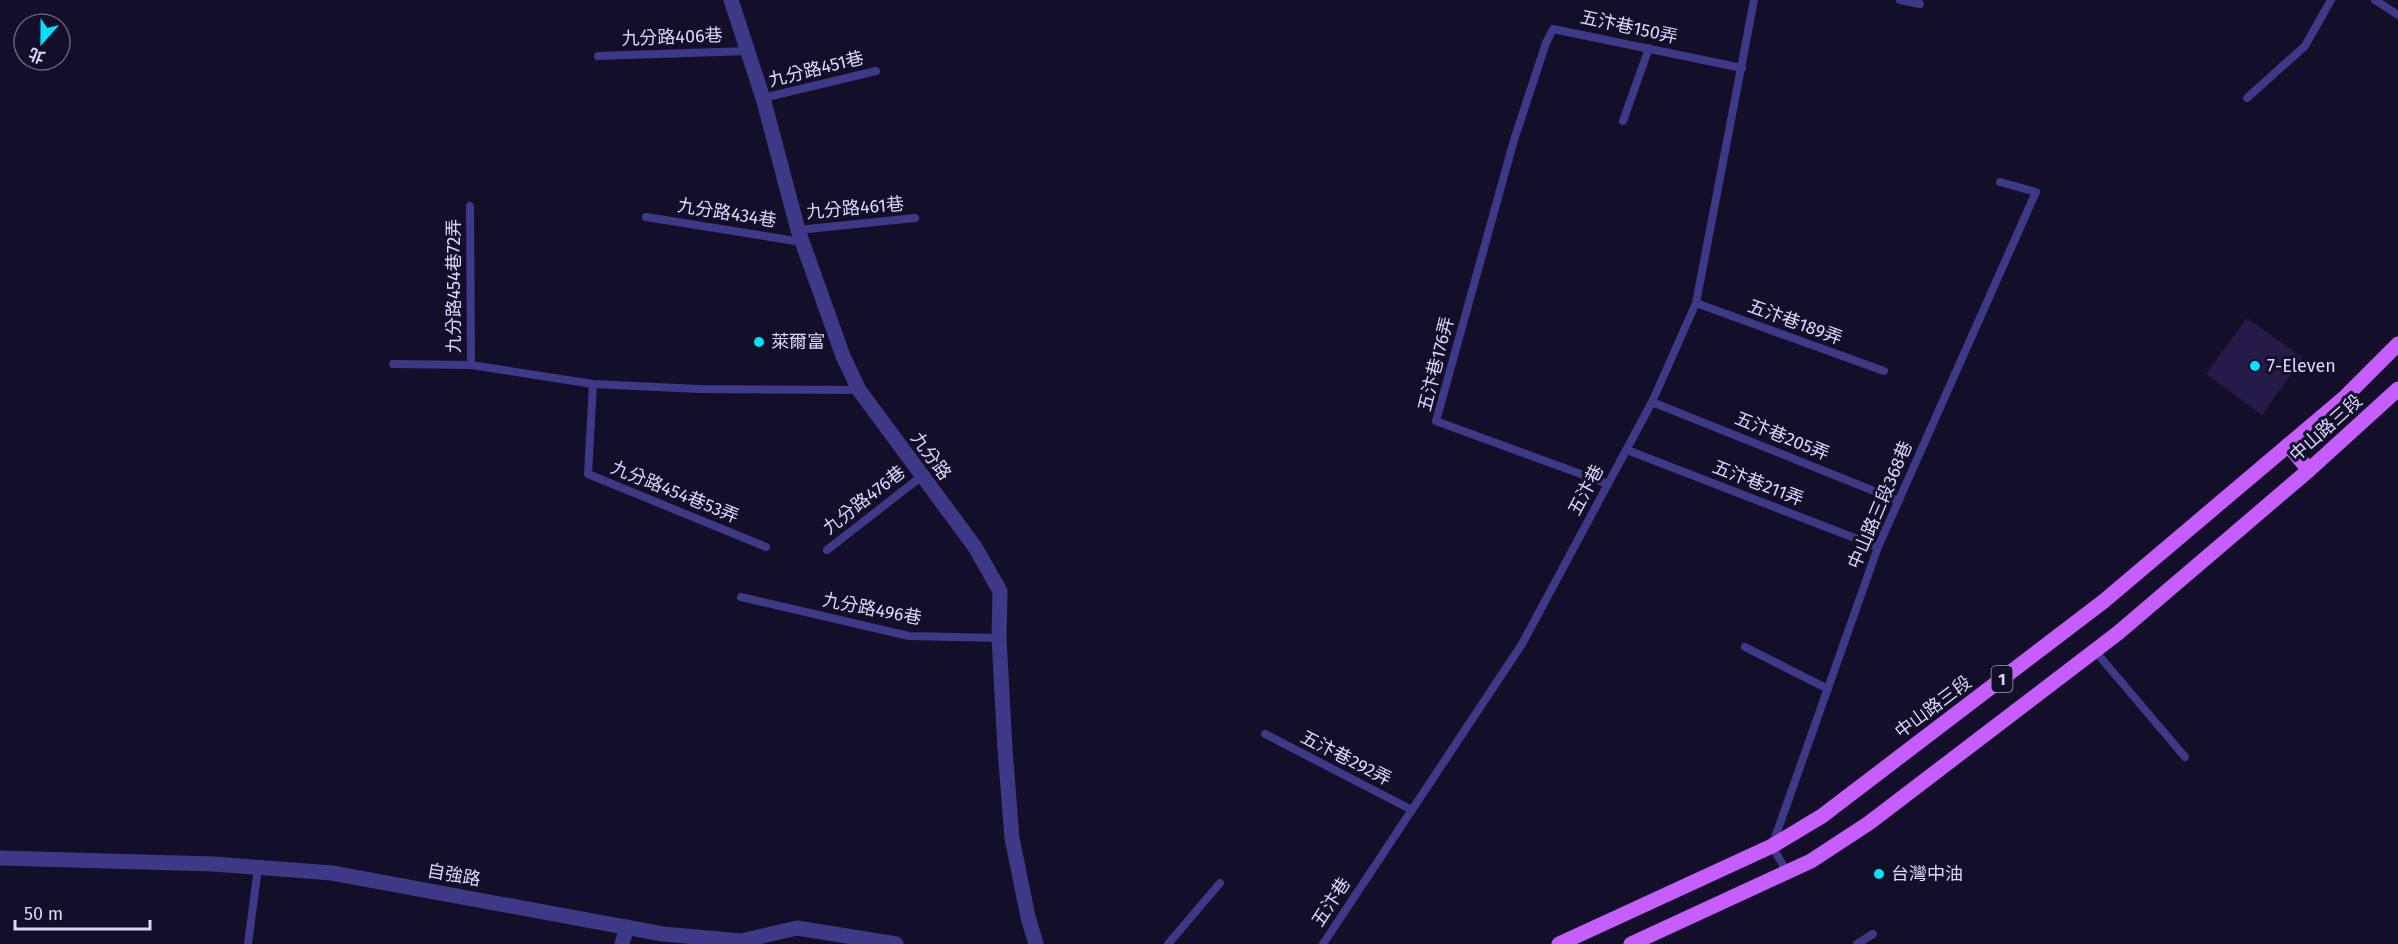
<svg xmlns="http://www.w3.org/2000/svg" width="2398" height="944" font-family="'Fira Sans','Noto Sans TC',sans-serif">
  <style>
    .building { fill: #251b49 }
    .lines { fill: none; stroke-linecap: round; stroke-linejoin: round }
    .service { stroke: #3e3987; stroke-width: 8 }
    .minor { stroke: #3e3987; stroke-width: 15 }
    .tertiary { stroke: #3e3987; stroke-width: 15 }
    .primary { stroke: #c65dff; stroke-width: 15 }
    .poi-dot { fill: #02e0ff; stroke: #140f28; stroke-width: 2 }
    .labels { text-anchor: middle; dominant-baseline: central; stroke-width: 6; stroke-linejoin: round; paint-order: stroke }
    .shield { fill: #140f28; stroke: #9f9abe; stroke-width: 1.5 }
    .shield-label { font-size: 16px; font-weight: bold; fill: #dbd6ff }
    .street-label { font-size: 18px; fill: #dbd6ff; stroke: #140f28 }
    .poi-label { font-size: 18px; fill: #dbd6ff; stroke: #140f28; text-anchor: start }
  </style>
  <rect width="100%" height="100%" fill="#140f28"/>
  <!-- building -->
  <path class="building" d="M2247,318L2303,358L2262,415L2206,374Z"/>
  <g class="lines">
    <!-- service -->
    <path class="service" d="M1900,0L1920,4
      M2375,0L2398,15
      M598,56L748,51
      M763,98L876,71
      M2247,98L2305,46L2331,0
      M1623,121L1649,48
      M470,206L471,365
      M646,217L802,242
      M798,230L915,218
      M1696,303L1884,371
      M393,364L471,365L593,384L699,389L859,390
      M593,384L588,474L766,547
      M1652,402L1899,501
      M1627,450L1878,547
      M1608,484L1436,421L1514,140L1546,43L1553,29L1742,68
      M827,550L922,476
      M741,597L909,636L999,638
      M1745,647L1828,689
      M2095,651L2185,757
      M1265,734L1412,810
      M1787,872L1772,846L1878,547L2036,192L2000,182
      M248,944L258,868
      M1168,944L1220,883
      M1323,944L1522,644L1652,402L1696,303L1754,0
      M1857,944L1873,934"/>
    <!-- minor -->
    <path class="minor" d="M622,944L627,927"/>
    <!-- tertiary -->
    <path class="tertiary" d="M731,0L763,98L798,230L843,356L859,390L975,547L1000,591L999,638L1005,749L1012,838L1028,917L1036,944
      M0,858L214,864L332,873L663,934L741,941L797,928L896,944"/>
    <!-- primary -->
    <path class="primary" d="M2288,445L2309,470
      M1559,944L1772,846L1822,816L2104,601L2344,398L2398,344
      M1631,944L1811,861L1869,823L2118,633L2309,470L2398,389"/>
  </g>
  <!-- markers -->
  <g class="poi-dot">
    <circle cx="759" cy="342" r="6"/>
    <circle cx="2255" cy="366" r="6"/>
    <circle cx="1879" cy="874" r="6"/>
  </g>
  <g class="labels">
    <!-- shield labels -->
    <rect class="shield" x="1991.5" y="666" width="21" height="26" rx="4.5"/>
    <g class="shield-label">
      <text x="2002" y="679">1</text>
    </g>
    <!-- street labels -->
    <g class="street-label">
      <text transform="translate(1629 27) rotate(12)">五汴巷150弄</text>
      <text transform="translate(672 37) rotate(-2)">九分路406巷</text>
      <text transform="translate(816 69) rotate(-14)">九分路451巷</text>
      <text transform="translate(855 208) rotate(-5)">九分路461巷</text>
      <text transform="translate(727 213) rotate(9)">九分路434巷</text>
      <text transform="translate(454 286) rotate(-90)">九分路454巷72弄</text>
      <text transform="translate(1795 322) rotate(20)">五汴巷189弄</text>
      <text transform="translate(1436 364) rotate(-76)">五汴巷176弄</text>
      <text transform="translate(2326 428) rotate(-42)">中山路三段</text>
      <text transform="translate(1782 436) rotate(22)">五汴巷205弄</text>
      <text transform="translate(931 456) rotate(54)">九分路</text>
      <text transform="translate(1758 483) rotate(21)">五汴巷211弄</text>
      <text transform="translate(1586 490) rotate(-62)">五汴巷</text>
      <text transform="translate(675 492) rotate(22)">九分路454巷53弄</text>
      <text transform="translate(864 500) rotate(-38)">九分路476巷</text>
      <text transform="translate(1880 505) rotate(-67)">中山路三段368巷</text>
      <text transform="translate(872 609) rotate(11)">九分路496巷</text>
      <text transform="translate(1933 707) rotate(-37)">中山路三段</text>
      <text transform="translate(1346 758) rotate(27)">五汴巷292弄</text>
      <text transform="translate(454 875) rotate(10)">自強路</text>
      <text transform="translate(1331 902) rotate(-57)">五汴巷</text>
    </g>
    <!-- poi labels -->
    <g class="poi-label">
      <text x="771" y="342">萊爾富</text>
      <text x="2267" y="366">7-Eleven</text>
      <text x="1891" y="874">台灣中油</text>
    </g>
  </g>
  <!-- north arrow -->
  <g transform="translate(42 42) rotate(201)"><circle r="28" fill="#140f28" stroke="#645f7e" stroke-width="1.5"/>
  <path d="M0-4.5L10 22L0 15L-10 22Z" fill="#02e0ff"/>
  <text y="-9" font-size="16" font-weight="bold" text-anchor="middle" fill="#dbd6ff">北</text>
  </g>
  <!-- scale -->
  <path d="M15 920v9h135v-9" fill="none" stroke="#dbd6ff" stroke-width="3"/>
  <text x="24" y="920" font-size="18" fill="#dbd6ff" stroke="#140f28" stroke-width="4.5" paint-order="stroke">50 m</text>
</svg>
